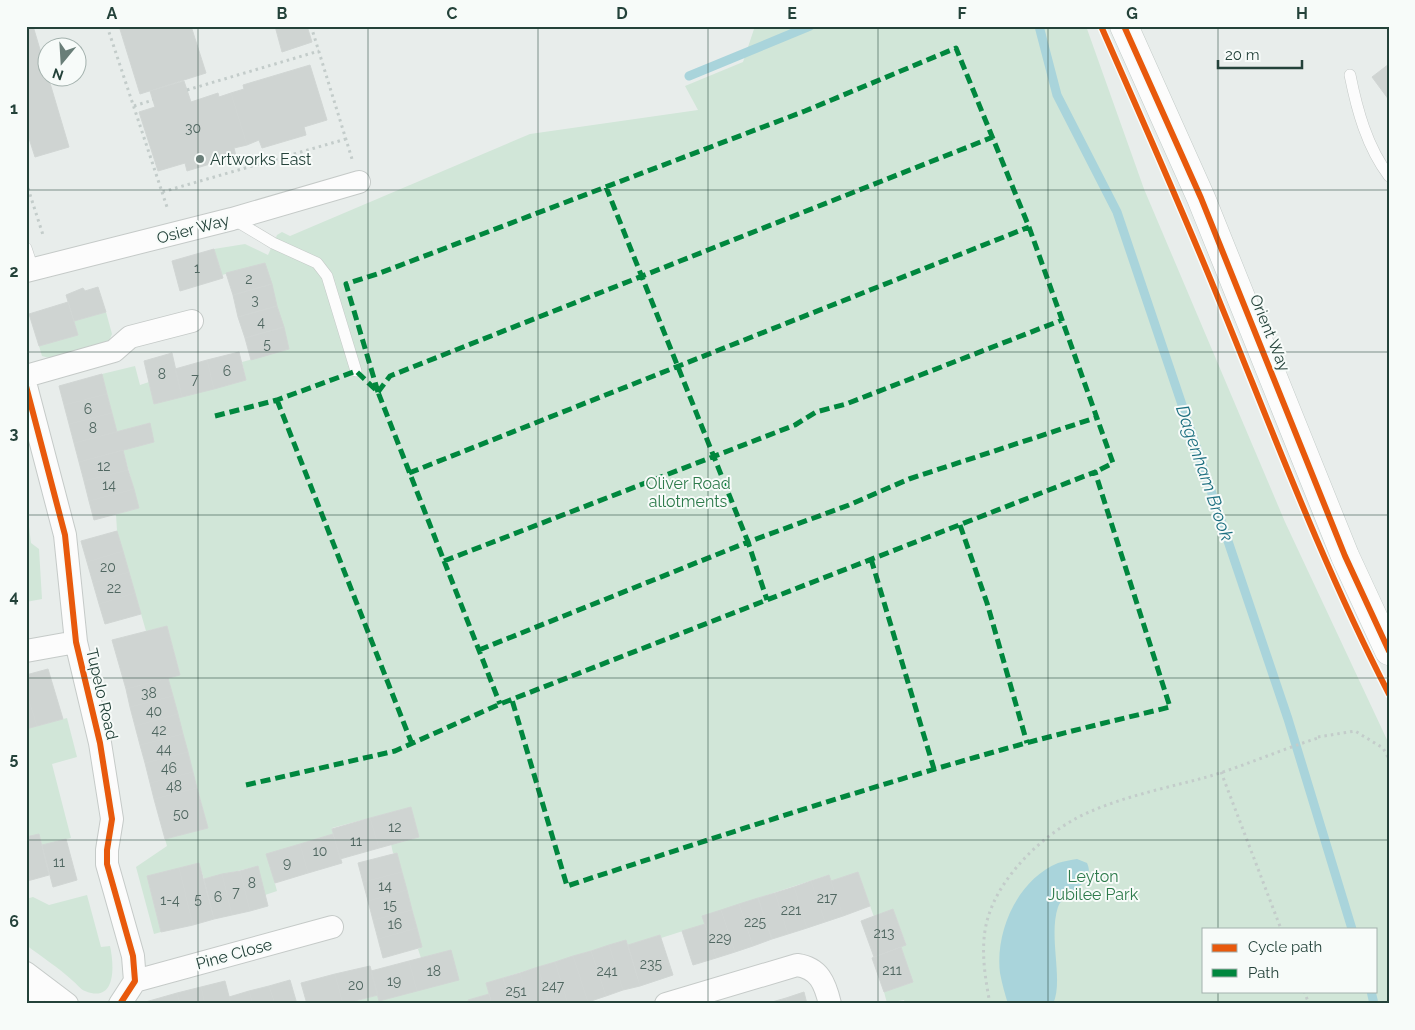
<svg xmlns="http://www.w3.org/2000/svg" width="1415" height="1030" font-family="Raleway,sans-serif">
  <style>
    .green { fill: #d1e6d8; fill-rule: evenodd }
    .water { fill: #a9d4db }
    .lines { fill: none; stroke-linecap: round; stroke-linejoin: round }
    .stream { stroke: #a9d4db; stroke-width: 9 }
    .building { fill: #cfd4d2; stroke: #d1d6d4 }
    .lane-casing { stroke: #c5cac8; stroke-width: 12 }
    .street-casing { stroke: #c5cac8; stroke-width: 24 }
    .secondary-casing { stroke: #c3cbc8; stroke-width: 29 }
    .path { stroke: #c3ccca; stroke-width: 3; stroke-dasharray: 2.5 4; stroke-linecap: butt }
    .lane { stroke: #fcfcfc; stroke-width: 11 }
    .street { stroke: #fcfcfc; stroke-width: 22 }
    .secondary { stroke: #fcfcfc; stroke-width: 28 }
    .quiet { stroke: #00873e; stroke-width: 5; stroke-dasharray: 10 5; stroke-linecap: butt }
    .cycleway-casing { stroke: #f7fbf9; stroke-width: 9 }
    .cycleway { stroke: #e8590c; stroke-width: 6 }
    .grid { fill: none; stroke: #24423a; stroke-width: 1; stroke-opacity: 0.55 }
    .poi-dot { fill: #697e78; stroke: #f7fbf9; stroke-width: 2 }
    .labels { text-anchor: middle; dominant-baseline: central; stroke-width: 4; stroke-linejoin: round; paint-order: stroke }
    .number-label { font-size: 14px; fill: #506761 }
    .poi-label { font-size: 16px; fill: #24423a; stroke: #f7fbf9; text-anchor: start }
    .street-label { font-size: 16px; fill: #24423a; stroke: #f7fbf9 }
    .park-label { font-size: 16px; fill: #2d7a4b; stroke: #f7fbf9 }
    .water-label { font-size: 18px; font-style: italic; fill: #1c6f80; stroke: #f7fbf9 }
    .neatline { fill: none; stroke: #24423a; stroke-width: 2 }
    .grid-label { font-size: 16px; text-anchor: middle; font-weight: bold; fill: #24423a }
  </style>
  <rect width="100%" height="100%" fill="#e8edeb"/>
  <!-- green -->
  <path class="green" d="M755,26H1086L1144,189L1285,522L1389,744V1004H905L904,1000L887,1003L884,992L913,982L901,947L906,944L893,909L874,917L858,872L831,881L828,875L758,898L705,924L661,938L660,935L628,945L626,940L486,983L489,994L468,1000L469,1004H345L378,995L451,950L421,958L418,949L422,947L397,853H393L391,844L419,837L411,807L332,828L333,834L267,854L277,891L265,895L258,866L204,879L199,863L147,876L161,932L154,934L136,867L167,846L165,839L208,828L168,678L180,674L167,626L146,631L117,531L116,514L139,508L123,450L154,442L149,423L117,432L102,374L135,366L140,385L149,382L154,404L246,380L242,362L289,349L265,263L222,275L214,249L245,244L268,255L277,235L282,232L290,236L530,134L698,110L685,86L743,62ZM1204,929H1376V991H1204Z
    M106,312L112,334L109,341L57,360L42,356L39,346L78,335L74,321Z
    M26,502L31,543L39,549L42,599L26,602Z
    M67,718L77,757L52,764L71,838L42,845L39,834L26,837V729Z
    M87,895L101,947L110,946C114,964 117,1004 85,991C80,989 78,985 73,981C59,968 42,957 26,945V899L33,897L49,905Z"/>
  <!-- water -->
  <path class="water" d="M1077,859L1087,863C1097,885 1065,889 1058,907C1048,937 1064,980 1053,1004H1008C1005,994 1002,984 1000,973C995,932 1017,880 1058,863C1064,861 1071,860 1077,859Z"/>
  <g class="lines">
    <!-- stream -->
    <path class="stream" d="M1039,26L1057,95L1117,212L1288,719L1352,929
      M689,76L810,26
      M1371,991L1374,1004"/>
  </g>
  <!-- building -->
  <path class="building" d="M26,26H33L69,147L35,157L26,129Z
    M119,26H191L206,73L140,94Z
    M275,26H307L312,42L282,52Z
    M1389,64V100L1372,77Z
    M310,65L327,120L304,127L306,135L262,148L259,140L247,145L231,93L244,89L243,85Z
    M184,81L191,102L218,93L219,97L231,93L247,145L234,148L236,156L187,171L185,163L158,171L139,112L155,107L150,91Z
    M214,249L223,278L180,291L172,261Z
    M265,263L272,284L233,295L226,273Z
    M272,284L277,306L238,317L233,295Z
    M98,287L106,312L74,321L66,295L83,288L85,291Z
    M68,302L78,335L39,346L29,314Z
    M277,306L284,327L245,338L238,317Z
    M284,327L289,349L251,360L245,338Z
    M239,352L246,380L214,389L207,360Z
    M172,353L182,397L154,404L144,361Z
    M207,360L214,389L182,397L175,369Z
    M102,374L107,394L64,405L59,386Z
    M107,394L112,413L69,424L64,405Z
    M112,413L117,432L74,443L69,424Z
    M150,423L154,442L79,462L74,443Z
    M123,450L128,470L84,481L79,462Z
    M128,470L134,489L89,501L84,481Z
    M134,489L139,508L94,520L89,501Z
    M117,531L123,551L87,562L81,541Z
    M123,551L129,572L93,583L87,562Z
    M129,572L135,593L99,604L93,583Z
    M135,593L141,614L105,624L99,604Z
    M167,626L180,675L126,689L112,640Z
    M48,669L63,719L37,726L26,691V675Z
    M168,678L173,696L130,707L126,689Z
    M26,691L37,726L26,729Z
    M173,696L178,714L135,726L130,707Z
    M178,714L183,734L140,745L135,726Z
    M183,734L188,752L145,763L140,745Z
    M188,752L193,772L150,783L145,763Z
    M193,772L197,788L154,799L150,783Z
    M197,788L208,828L165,839L154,799Z
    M411,807L419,837L379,848L370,818Z
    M370,818L379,848L340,859L332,829Z
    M39,834L49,875L31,880L26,862V837Z
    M333,834L342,863L308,873L300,844Z
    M66,839L77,880L53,887L42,845Z
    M300,844L308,873L275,883L266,854Z
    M397,853L402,872L363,882L358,863Z
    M26,862L31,880L26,881Z
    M199,863L214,919L193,925L179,868Z
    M258,866L268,906L250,911L240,871Z
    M179,868L193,925L161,932L147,876Z
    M240,871L250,911L232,915L222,874Z
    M402,872L407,890L368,901L363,882Z
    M858,872L870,906L843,916L831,881Z
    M222,874L232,915L214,919L204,879Z
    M829,875L843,916L825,922L811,881Z
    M811,881L825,922L807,928L794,887Z
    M794,887L807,928L788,934L775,893Z
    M407,890L412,910L373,920L368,901Z
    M775,893L788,934L772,939L758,898Z
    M758,898L772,939L753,946L739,904Z
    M739,904L753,946L735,952L721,910Z
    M893,909L906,945L874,957L861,921Z
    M412,910L417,928L378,939L373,920Z
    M721,910L735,952L716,958L702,916Z
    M705,924L716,958L693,965L682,931Z
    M417,928L422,947L383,958L378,939Z
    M660,935L673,975L640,986L628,945Z
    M626,940L640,986L623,990L609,945Z
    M609,945L623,990L606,996L591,951Z
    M901,947L913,982L884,992L872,958Z
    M451,950L459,980L417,991L409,961Z
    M591,951L606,996L588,1002L573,956Z
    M573,956L588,1002L582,1004H568L555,962Z
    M409,961L417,991L379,1001L371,971Z
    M555,962L568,1004H549L538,967Z
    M370,966L378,995L343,1004L335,974Z
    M538,967L549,1004H529L520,973Z
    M520,973L529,1004H511L503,978Z
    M335,974L343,1004H307L301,983Z
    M503,978L511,1004H492L486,983Z
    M290,980L297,1004H275L269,986Z
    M225,981L231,1004H205L201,987Z
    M269,986L275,1004H253L249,991Z
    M201,987L205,1004H180L177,993Z
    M249,991L253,1004H231L229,997Z
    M804,992L807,1004H788L786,998Z
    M177,993L180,1004H142V1003Z
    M489,994L492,1004H469L468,1000Z
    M786,998L788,1004H772V1002Z"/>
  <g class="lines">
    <defs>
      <path id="lane" d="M1350,75C1357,110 1367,147 1389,176
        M233,219L273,243L317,263L327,276L356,371
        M26,248L33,269"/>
      <path id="street" d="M26,271L232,219L359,182
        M26,376L114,351L130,337L192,321
        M26,386L65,535L76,642L100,743L112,819L107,850V864L133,956L135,981L120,1004
        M26,651L76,642
        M26,973L67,1004
        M135,981L332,927
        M28,1004L42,986
        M666,1004L797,965C819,968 825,983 830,1004"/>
      <path id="secondary" d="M1124,26L1201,198L1345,556L1389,651"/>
    </defs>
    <!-- lane casing -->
    <use href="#lane" class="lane-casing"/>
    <!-- street casing -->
    <use href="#street" class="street-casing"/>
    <!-- secondary casing -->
    <use href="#secondary" class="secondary-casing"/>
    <!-- path -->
    <path class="path" d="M107,26L162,192L346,139
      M311,26L352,159
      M187,90L319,51
      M134,106L153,100
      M26,182L43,235
      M162,192L168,210
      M1318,737L1355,731L1383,748L1389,759
      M1221,772L1281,929
      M1304,991L1309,1004
      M990,1004C985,977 980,948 987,921C999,874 1050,827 1094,810C1130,795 1170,787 1207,777C1244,766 1280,750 1318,738"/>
    <!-- lane -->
    <use href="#lane" class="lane"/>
    <!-- street -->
    <use href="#street" class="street"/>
    <!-- secondary -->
    <use href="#secondary" class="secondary"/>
    <!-- quiet -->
    <path class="quiet" d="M606,187L748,542L849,505L909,479L1098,417
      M378,392L346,284L380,273L805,111L956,48L1029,227L1113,463L1095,472
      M378,392L390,376L993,137
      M277,400L412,744
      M215,416L277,400L356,371L378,392L500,704
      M409,473L1029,227
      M960,525L987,603L1027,743
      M871,559L934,769
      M444,561L795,425L816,412L846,404L1062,320
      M479,650L748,542L767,600
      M246,785L395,751L500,704L1095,472L1170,707C1113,721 1057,734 1001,750C855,791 711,839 567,886L512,700"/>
    <defs>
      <path id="cycleway" d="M1101,26C1142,119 1183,211 1221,305C1274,435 1324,568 1389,694
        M1124,26L1201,198L1345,556L1389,651
        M26,386L65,535L76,642L100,743L112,819L107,850V864L133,956L135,981L120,1004"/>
    </defs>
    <!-- cycleway casing -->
    <use href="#cycleway" class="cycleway-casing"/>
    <!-- cycleway -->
    <use href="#cycleway" class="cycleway"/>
  </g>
  <!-- grid -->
  <path class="grid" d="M198,26V1004M368,26V1004M538,26V1004M708,26V1004M878,26V1004M1048,26V1004M1218,26V929M26,190H1389M26,352H1389M26,515H1389M26,678H1389M26,840H1389M1218,991V1004"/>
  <!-- markers -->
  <circle class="poi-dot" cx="200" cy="159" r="5"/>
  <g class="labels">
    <!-- number labels -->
    <g class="number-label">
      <text x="193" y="128">30</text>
      <text x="197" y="268">1</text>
      <text x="249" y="279">2</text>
      <text x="255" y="300">3</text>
      <text x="261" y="322">4</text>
      <text x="267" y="344">5</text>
      <text x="227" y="371">6</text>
      <text x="162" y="374">8</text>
      <text x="195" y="379">7</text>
      <text x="88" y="409">6</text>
      <text x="93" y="428">8</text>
      <text x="104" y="466">12</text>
      <text x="109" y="485">14</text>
      <text x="108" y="567">20</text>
      <text x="114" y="588">22</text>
      <text x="149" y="693">38</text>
      <text x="154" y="711">40</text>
      <text x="159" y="730">42</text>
      <text x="164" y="749">44</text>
      <text x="169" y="768">46</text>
      <text x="174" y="786">48</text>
      <text x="181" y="814">50</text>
      <text x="395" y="827">12</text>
      <text x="356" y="841">11</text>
      <text x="320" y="851">10</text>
      <text x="59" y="862">11</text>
      <text x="287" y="863">9</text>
      <text x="252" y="883">8</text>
      <text x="385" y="886">14</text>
      <text x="236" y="892">7</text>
      <text x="218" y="897">6</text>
      <text x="827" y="898">217</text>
      <text x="198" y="899">5</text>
      <text x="170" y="900">1-4</text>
      <text x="390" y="905">15</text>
      <text x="791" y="910">221</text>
      <text x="755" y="922">225</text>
      <text x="395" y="924">16</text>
      <text x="884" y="933">213</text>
      <text x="720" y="938">229</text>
      <text x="651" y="964">235</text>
      <text x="892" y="970">211</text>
      <text x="434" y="971">18</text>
      <text x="607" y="971">241</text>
      <text x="394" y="981">19</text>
      <text x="356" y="985">20</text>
      <text x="553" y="986">247</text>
      <text x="516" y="991">251</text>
    </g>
    <!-- poi labels -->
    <g class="poi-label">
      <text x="210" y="159">Artworks East</text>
    </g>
    <!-- street labels -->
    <g class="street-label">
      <text transform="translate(193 229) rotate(-15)">Osier Way</text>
      <text transform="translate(1270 333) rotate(68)">Orient Way</text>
      <text transform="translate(102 694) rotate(77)">Tupelo Road</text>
      <text transform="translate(234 954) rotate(-15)">Pine Close</text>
    </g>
    <!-- park labels -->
    <g class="park-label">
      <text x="688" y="483">Oliver Road<tspan x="688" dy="18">allotments</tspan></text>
      <text x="1093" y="876">Leyton<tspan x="1093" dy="18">Jubilee Park</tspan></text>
    </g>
    <!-- water labels -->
    <g class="water-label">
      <text transform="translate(1205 473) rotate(71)">Dagenham Brook</text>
    </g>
  </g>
  <!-- border -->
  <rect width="1415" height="1030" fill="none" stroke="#f7fbf9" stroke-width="55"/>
  <!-- legend -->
  <rect x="1202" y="928" width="175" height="65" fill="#f7fbf9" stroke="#a3b1ad"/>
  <rect x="1212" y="944" width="25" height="8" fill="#e8590c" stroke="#a3b1ad"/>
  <text x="1248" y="952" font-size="15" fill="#24423a">Cycle path</text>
  <rect x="1212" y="969" width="25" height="8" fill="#00873e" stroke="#a3b1ad"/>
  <text x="1248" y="978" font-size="15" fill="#24423a">Path</text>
  <!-- north arrow -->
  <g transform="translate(62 62) rotate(198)"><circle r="24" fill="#f7fbf9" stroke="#a3b1ad"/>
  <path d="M0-4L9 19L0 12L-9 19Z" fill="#697e78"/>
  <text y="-8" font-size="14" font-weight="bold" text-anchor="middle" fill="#24423a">N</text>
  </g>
  <!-- scale -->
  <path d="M1218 60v8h84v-8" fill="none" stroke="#24423a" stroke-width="2.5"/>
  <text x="1225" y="60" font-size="15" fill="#24423a" stroke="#f7fbf9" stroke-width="4" paint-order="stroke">20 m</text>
  <rect x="28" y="28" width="1360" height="974" class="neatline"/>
  <g class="grid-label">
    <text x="112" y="19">A</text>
    <text x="282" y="19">B</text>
    <text x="452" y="19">C</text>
    <text x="622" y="19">D</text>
    <text x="792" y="19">E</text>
    <text x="962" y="19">F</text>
    <text x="1132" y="19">G</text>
    <text x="1302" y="19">H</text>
    <text x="14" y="114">1</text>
    <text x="14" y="277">2</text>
    <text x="14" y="439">3</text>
    <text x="14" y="602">4</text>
    <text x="14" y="764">5</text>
    <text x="14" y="927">6</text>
  </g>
</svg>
